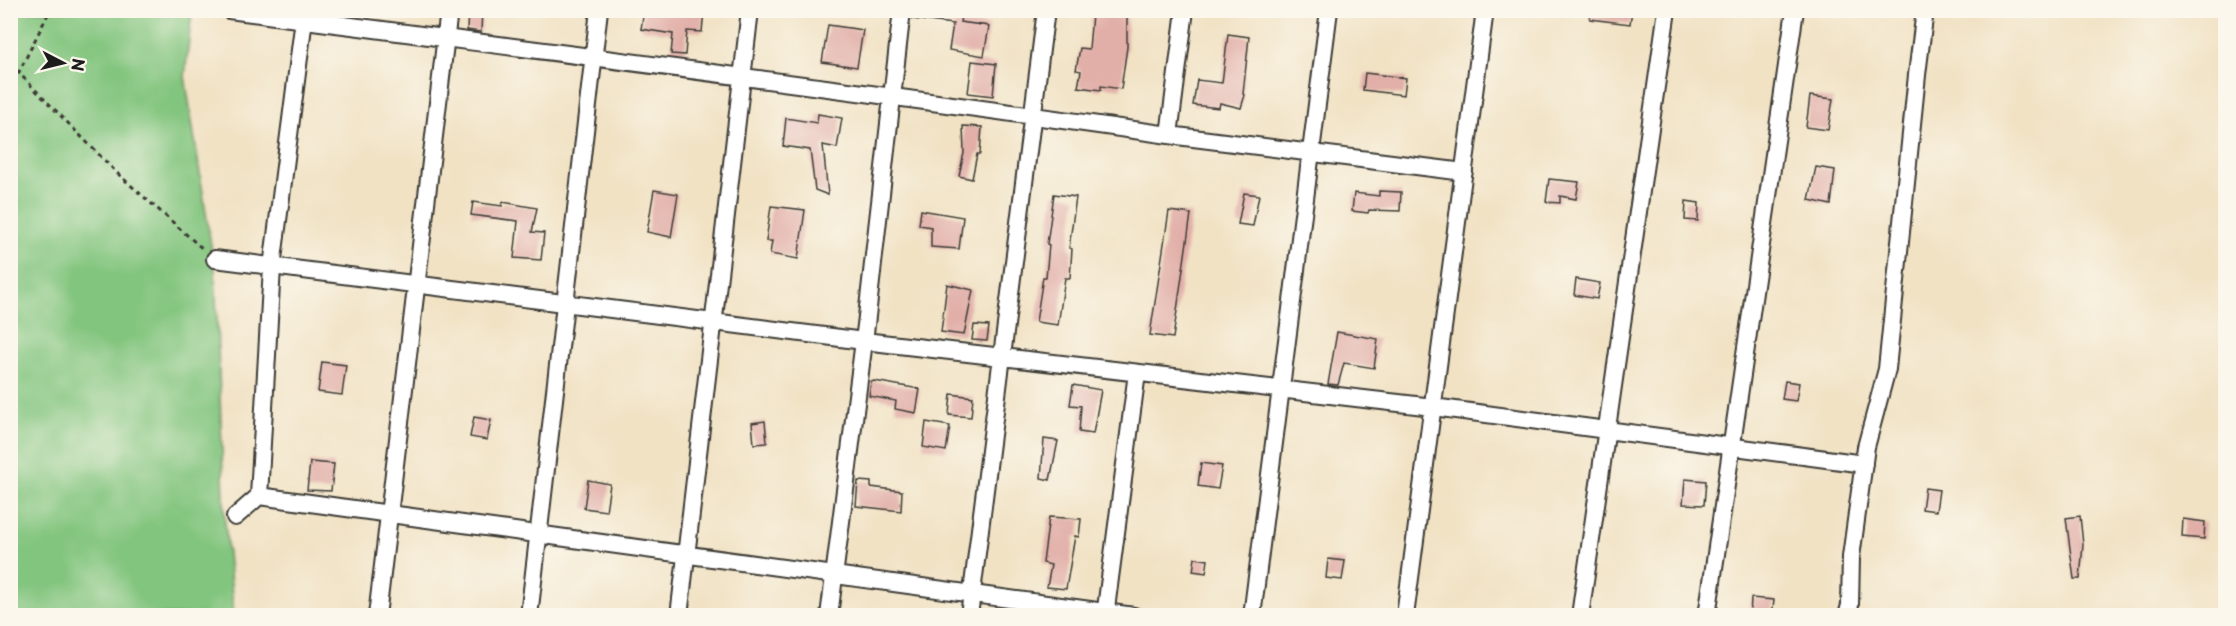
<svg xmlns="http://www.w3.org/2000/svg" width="2236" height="626" font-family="'Playpen Sans',sans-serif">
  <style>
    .green { fill: #82c57e; stroke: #4f704d; stroke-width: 1.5 }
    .building { fill: #e1afa8 }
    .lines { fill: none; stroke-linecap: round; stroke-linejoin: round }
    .street-casing { stroke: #3c3a35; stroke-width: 20 }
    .path { stroke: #3c3a35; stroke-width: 3; stroke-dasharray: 4.5 4.5; stroke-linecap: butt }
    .street { stroke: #fff; stroke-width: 16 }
  </style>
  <rect width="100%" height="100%" fill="#fbf7ec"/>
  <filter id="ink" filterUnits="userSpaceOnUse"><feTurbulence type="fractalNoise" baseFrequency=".0167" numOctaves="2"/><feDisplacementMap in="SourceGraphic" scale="12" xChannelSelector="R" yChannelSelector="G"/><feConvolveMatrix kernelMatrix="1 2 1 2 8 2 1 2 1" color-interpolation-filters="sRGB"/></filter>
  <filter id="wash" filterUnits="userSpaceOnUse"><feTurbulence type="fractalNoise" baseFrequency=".008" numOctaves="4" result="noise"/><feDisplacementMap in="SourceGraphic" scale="24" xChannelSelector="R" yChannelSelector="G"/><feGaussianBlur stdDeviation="1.35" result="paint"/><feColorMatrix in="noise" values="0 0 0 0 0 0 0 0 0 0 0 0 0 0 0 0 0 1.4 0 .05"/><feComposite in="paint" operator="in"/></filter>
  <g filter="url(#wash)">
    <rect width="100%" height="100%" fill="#f1e2c4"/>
    <!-- green -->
    <path class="green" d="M10,11H192L185,76L215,271L225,523L234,615H11Z"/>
    <g id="blocks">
      <!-- building -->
      <path class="building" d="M468,10H482L481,32L467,30Z
        M644,10H704L702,32L687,31L685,55L671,54L673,34L641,29Z
        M914,10H962L960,22L989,26L984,56L949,50L953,24L913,19Z
        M1591,10H1632L1630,24L1590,19Z
        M1092,14L1127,17V47L1121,89L1101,86V90L1078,87L1081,71L1076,70L1080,48L1089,49Z
        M828,25L863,30L857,67L822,62Z
        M1228,34L1249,37L1243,94L1245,95L1241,108L1220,103L1219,108L1193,105L1197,80L1222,83Z
        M972,61L996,64L993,96L968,93Z
        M1365,73L1406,78L1404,95L1363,90Z
        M1810,96L1833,99L1828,130L1806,127Z
        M818,114L842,118L837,148L823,145L828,195L815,190L810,150L783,146L786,118L817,123Z
        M963,126L982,127L980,154H977L972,179L959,176L964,153Z
        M1816,167L1835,170L1831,205L1809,200Z
        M1549,179L1579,182L1576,199L1560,196V203L1546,202Z
        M654,190L678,194L671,237L647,232Z
        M1379,191L1401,192L1400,211L1369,210L1368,213L1352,211L1354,193L1379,196Z
        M1244,193L1259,195L1253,226L1238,224Z
        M1054,194L1076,197L1069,248L1072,249L1070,278H1065L1058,325L1036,322L1043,277H1046L1049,245L1047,244Z
        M1686,201L1699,203L1698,221L1685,220Z
        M473,202L502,206L503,202L537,208L532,232L544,233L541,260L514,258L518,221L471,215Z
        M771,206L805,210L798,259L770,254L772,241H766Z
        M921,210L963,217L959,249L931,247V227L919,225Z
        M1169,211L1191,214L1173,338L1150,335Z
        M1576,279L1600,283L1597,299L1574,295Z
        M947,284L973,290L964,335L941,332Z
        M974,325L989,326L987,341L972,340Z
        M1337,332L1378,339L1374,368L1344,363L1338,385L1328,384Z
        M322,362L346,365L342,395L318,392Z
        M874,381L920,389L916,413L895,409L896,401L869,396L871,382Z
        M1785,381L1799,383L1796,401L1782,399Z
        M1073,385L1101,390L1093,434L1079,432L1081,406L1070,405Z
        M951,394L973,397L971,417L949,415Z
        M474,417L491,420L487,440L470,437Z
        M765,421L767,443L754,444L752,423Z
        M926,422L950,426L946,451L923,447Z
        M1044,439L1058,441L1050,480L1041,478Z
        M310,462L334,464L331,491L307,490Z
        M1201,463L1222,466L1218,489L1198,486Z
        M1685,479L1706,481L1704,505L1683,504Z
        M588,480L610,484L606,511L584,508Z
        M858,481L871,482V487L902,491L901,511L856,506Z
        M1925,488L1939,490L1936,511L1922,509Z
        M2080,516L2083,544L2080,579H2074L2066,518Z
        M1049,517L1081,519L1079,537L1075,536L1066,589L1047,587L1051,565L1043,563Z
        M2183,519L2205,522L2204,539L2182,537Z
        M1195,558L1208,560L1206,573L1193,571Z
        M1328,559L1345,561L1342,580L1326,578Z
        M1751,598L1774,600L1772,615H1750Z"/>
    </g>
  </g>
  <g filter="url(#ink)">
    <use href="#blocks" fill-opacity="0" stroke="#3c3a35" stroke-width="1.5"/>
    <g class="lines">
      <defs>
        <path id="street" d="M229,10C542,51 856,90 1169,135
          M1185,10L1169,135L1464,172
          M215,259L864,341L1433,407L1864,464
          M259,496L272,267L305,11
          M235,517L259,496L1134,616
          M377,616L449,10
          M529,616L599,10
          M679,616L750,10
          M829,616L866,325L902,10
          M969,616L1046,10
          M1105,616L1137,373
          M1252,616L1329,10
          M1405,616L1485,10
          M1580,616L1667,10
          M1707,616L1795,10
          M1847,616L1850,605L1851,557L1866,447L1887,369L1917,75L1925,10"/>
      </defs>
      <!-- street casing -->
      <use href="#street" class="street-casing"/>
      <!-- path -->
      <path class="path" d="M10,64L118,174L204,250
        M10,90L50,10"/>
      <!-- street -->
      <use href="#street" class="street"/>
    </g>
  </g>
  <!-- margin -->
  <rect width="2236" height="626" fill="none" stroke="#fbf7ec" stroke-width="36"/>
  <!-- north arrow -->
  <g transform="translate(63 63) rotate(97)" stroke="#fbf7ec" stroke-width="4.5" paint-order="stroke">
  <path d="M0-4.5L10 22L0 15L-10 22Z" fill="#1c1c1c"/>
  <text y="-9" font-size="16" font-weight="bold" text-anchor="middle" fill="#1c1c1c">N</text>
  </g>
</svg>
